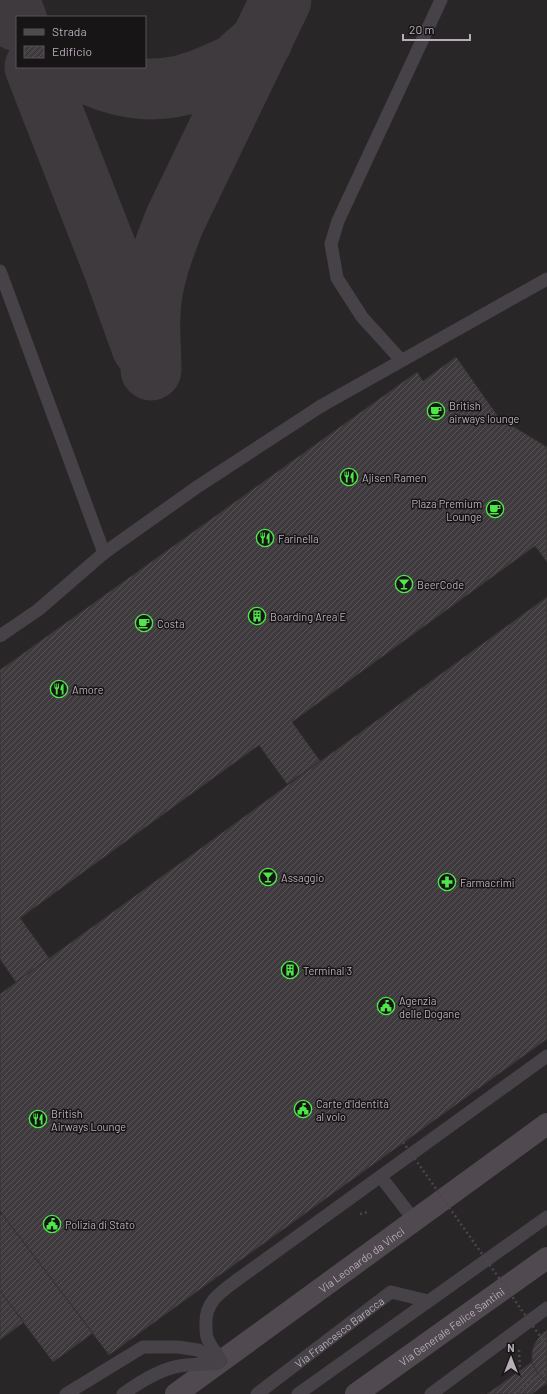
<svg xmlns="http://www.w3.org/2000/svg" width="547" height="1394" font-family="Barlow,sans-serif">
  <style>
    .built { fill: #292628; fill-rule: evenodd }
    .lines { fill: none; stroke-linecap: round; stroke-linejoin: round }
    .taxiway { stroke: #3e3a3e; stroke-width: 61 }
    .building { fill: url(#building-hatch); stroke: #383436 }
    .path { stroke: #4c454c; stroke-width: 2.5; stroke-dasharray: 2 3; stroke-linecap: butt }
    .service { stroke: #474247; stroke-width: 13 }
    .secondary { stroke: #504950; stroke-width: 22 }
    .path-bridge { stroke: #4c454c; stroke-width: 2.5; stroke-dasharray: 2 3; stroke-linecap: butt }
    .service-bridge { stroke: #474247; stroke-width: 13 }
    .labels { text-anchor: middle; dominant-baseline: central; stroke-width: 3; stroke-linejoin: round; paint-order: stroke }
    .poi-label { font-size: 11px; fill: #baadba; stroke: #171516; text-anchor: start }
    .street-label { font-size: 11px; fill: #baadba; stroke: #171516 }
  </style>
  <defs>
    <pattern id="building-hatch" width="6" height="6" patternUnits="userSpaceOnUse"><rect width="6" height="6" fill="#3e3a3d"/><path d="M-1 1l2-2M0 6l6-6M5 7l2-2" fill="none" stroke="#585457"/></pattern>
  </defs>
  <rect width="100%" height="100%" fill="#1c1a1b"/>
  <!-- built -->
  <path class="built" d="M0,0H547V1394H0ZM17,17H145V67H17Z"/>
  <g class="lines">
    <!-- taxiway -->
    <path class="taxiway" d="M9,0L17,21
      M35,67L114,269L142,347
      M75,67C121,92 163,97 212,75C220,71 230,68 237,63C245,56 253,48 262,41
      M151,370C151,352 149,333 150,315C151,281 163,250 175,220L281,0"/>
  </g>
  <!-- building -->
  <path class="building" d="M456,357L499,418L547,447V562L535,546L292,722L320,761L287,784L259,745L20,918L49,958L16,982L0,959V670L417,372L423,381Z
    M547,597V1039L109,1355L0,1211V994Z
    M2,1214L93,1333L53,1362L0,1291V1215Z
    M0,1291L24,1322L0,1340Z
    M547,1330V1382L539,1375L535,1369L532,1362V1352L535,1343L541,1335Z
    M532,1362L539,1375L547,1382V1383L532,1394H487Z"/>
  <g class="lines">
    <!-- path -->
    <path class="path" d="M360,1214L368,1212
      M519,1350L520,1370
      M514,1394L547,1370"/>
    <!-- service -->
    <g class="service">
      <path d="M0,271L104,553"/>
      <path d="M401,360L362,317L337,278L331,244L338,221L441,0"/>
      <path d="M0,636L38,610L104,553L197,487L321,406L547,279"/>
      <path d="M381,1177L414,1220"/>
      <path d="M237,1280L547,1056"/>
      <path id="s1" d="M257,1394L391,1292L428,1301"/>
      <path d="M298,1394L547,1217"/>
      <path d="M431,1394L547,1308"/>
    </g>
    <!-- secondary -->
    <g class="secondary">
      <path id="s2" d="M176,1394L547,1124"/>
      <path id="s3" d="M356,1394L547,1258"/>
    </g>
    <!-- path-bridge -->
    <path class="path-bridge" d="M403,1142L547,1346"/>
    <!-- service-bridge -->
    <path class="service-bridge" d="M221,1361C217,1353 209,1345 207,1337C206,1334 206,1330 206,1327C204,1303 219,1293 237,1280
      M66,1394L143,1347H178L198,1350L218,1363C208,1364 197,1364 186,1365C163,1367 141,1381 123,1394"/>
  </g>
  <!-- icons -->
  <defs>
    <symbol id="cafe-ring" viewBox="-11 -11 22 22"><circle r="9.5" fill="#171516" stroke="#4de747" stroke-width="1.5"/><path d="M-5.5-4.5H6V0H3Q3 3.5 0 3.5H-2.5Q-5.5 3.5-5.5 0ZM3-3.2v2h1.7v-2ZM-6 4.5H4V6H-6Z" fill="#4de747"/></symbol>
    <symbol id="restaurant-ring" viewBox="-11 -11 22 22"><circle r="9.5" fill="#171516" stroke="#4de747" stroke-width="1.5"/><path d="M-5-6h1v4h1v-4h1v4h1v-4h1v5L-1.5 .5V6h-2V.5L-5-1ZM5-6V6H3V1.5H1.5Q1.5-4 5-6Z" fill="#4de747"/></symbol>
    <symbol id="bar-ring" viewBox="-11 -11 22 22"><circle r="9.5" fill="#171516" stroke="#4de747" stroke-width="1.5"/><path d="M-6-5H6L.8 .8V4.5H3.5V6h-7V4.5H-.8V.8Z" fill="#4de747"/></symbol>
    <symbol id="building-ring" viewBox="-11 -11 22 22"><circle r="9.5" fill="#171516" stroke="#4de747" stroke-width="1.5"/><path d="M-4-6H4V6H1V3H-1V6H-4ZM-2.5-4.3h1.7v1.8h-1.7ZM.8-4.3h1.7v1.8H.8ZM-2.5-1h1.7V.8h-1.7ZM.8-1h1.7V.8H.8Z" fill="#4de747"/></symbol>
    <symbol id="pharmacy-ring" viewBox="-11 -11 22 22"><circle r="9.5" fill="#171516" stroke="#4de747" stroke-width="1.5"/><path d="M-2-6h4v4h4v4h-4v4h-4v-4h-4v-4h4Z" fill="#4de747"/></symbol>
    <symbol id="civic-ring" viewBox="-11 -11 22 22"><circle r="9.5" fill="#171516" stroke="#4de747" stroke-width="1.5"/><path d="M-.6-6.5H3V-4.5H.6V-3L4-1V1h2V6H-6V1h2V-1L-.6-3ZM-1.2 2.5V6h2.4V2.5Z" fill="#4de747"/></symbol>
  </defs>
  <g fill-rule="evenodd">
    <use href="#cafe-ring" x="426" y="401" width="20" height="20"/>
    <use href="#restaurant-ring" x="339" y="467" width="20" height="20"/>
    <use href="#cafe-ring" x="485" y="499" width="20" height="20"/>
    <use href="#restaurant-ring" x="255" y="528" width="20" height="20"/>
    <use href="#bar-ring" x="394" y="574" width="20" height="20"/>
    <use href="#building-ring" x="247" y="606" width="20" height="20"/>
    <use href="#cafe-ring" x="134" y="613" width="20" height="20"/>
    <use href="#restaurant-ring" x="49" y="679" width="20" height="20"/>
    <use href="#bar-ring" x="258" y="867" width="20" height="20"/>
    <use href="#pharmacy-ring" x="437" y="872" width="20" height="20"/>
    <use href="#building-ring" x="280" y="960" width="20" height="20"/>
    <use href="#civic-ring" x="376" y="996" width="20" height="20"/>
    <use href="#civic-ring" x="293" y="1099" width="20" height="20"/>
    <use href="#restaurant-ring" x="28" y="1109" width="20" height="20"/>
    <use href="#civic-ring" x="42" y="1214" width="20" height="20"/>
  </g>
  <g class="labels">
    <!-- poi labels -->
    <g class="poi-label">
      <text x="449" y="405">British<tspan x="449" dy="13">airways lounge</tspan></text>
      <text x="362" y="477">Ajisen Ramen</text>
      <text x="482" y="503" text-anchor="end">Plaza Premium<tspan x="482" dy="13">Lounge</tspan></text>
      <text x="278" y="538">Farinella</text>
      <text x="417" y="584">BeerCode</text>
      <text x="270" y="616">Boarding Area E</text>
      <text x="157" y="623">Costa</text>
      <text x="72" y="689">Amore</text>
      <text x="281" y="877">Assaggio</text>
      <text x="460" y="882">Farmacrimi</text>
      <text x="303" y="970">Terminal 3</text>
      <text x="399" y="1000">Agenzia<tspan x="399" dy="13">delle Dogane</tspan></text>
      <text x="316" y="1103">Carte d'Identità<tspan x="316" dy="13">al volo</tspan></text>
      <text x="51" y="1113">British<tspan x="51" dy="13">Airways Lounge</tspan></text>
      <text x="65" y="1224">Polizia di Stato</text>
    </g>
    <!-- street labels -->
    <g class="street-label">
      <text stroke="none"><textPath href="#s2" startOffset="229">Via Leonardo da Vinci</textPath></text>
      <text stroke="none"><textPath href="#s3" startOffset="117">Via Generale Felice Santini</textPath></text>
      <text stroke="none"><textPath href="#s1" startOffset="103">Via Francesco Baracca</textPath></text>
    </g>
  </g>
  <!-- legend -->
  <rect x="16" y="16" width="130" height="52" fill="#171516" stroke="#585258"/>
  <rect x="24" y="29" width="20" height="6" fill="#504950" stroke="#585258"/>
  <text x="52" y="36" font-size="12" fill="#baadba">Strada</text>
  <rect x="24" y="46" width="20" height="12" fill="url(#building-hatch)" stroke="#585258"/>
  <text x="52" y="56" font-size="12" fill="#baadba">Edificio</text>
  <!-- north arrow -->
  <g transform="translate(511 1358)" stroke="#171516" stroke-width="3" paint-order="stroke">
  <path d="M0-3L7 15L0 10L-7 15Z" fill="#baadba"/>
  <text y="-6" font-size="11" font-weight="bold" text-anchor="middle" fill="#baadba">N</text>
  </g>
  <!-- scale -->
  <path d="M403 34v6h67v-6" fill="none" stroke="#baadba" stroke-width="2"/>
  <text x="409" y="34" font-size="12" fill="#baadba" stroke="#171516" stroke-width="3" paint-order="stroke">20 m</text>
</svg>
